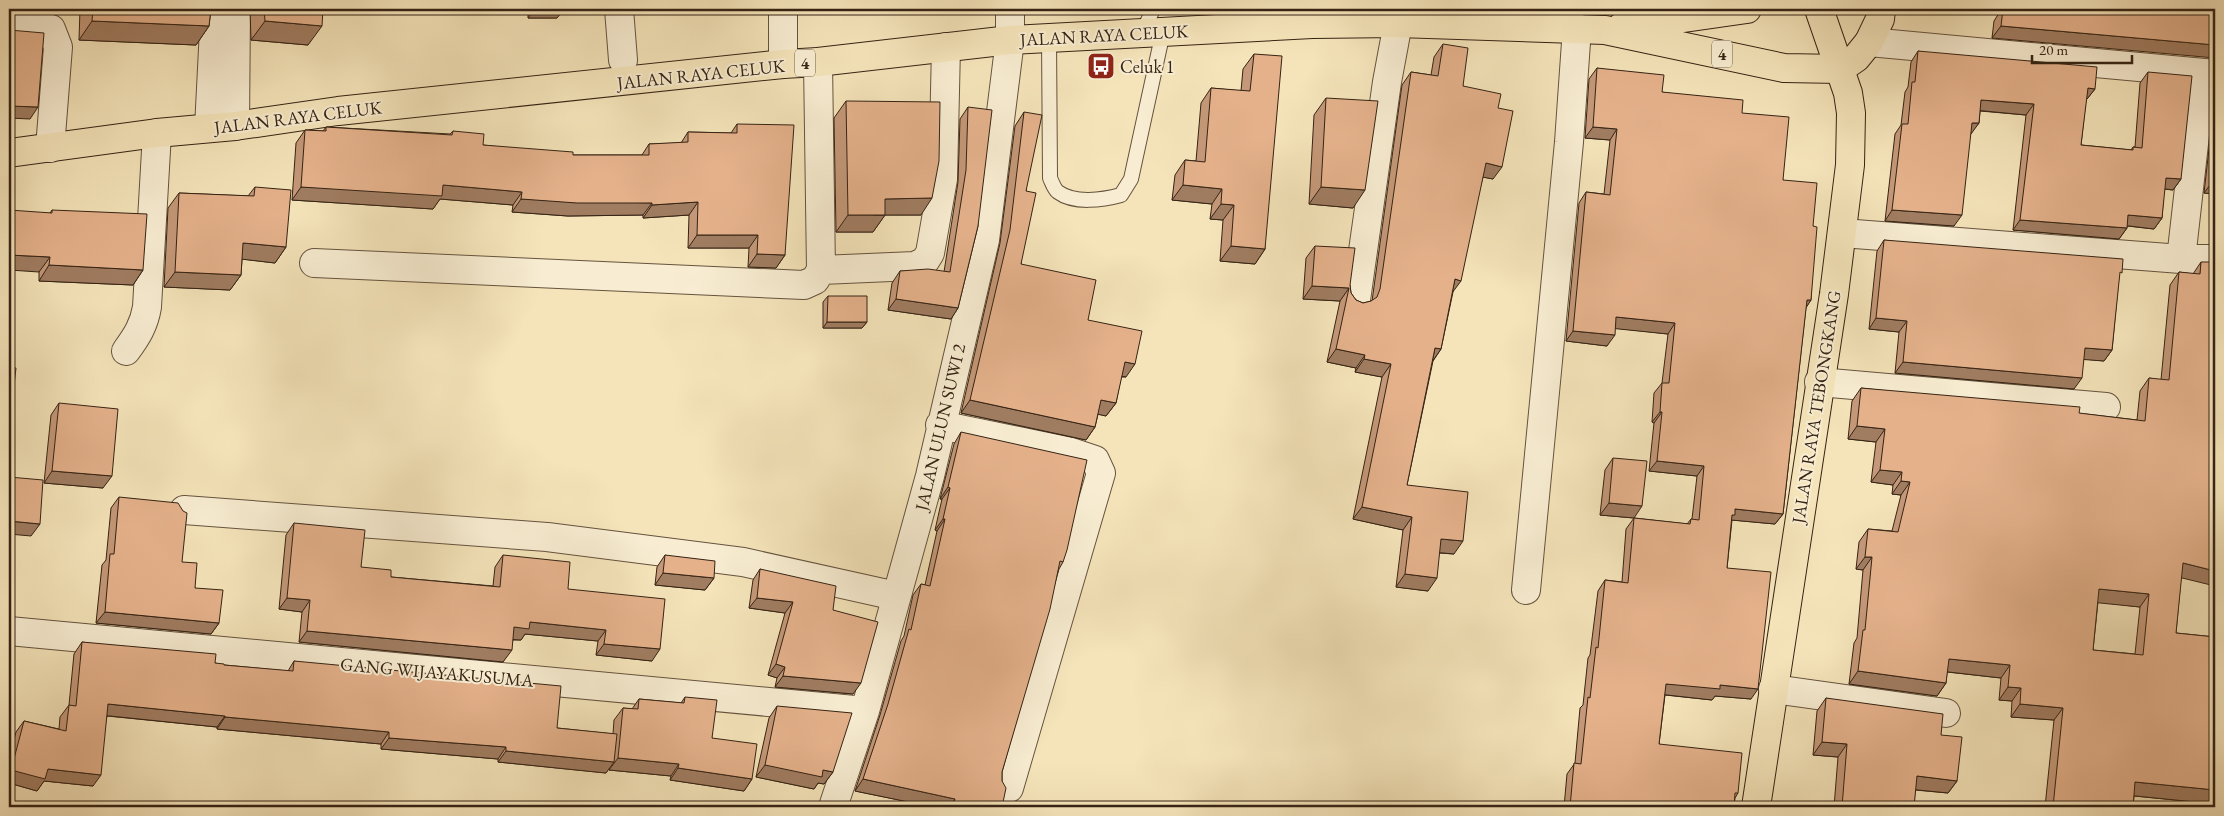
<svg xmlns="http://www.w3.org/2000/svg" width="2224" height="816" font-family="'EB Garamond',serif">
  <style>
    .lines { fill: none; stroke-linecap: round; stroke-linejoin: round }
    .lane-casing { stroke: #65533e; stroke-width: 16 }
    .street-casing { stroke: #65533e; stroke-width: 30 }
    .primary-casing { stroke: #352314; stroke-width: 30 }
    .highway-casing { stroke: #352314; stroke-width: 30 }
    .lane { stroke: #f8edd2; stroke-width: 14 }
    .street { stroke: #f8edd2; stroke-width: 28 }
    .primary { stroke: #f5e4ba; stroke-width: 28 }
    .highway { stroke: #f5e4ba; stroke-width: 28 }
    .wall { fill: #c49878; stroke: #352314; fill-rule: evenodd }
    .shaded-wall { fill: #a07c61; stroke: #352314 }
    .building { fill: #e4b18b; stroke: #352314; fill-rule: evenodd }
    .labels { text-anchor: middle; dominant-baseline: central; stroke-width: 4; stroke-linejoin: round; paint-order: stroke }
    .shield { fill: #f8edd2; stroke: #70604d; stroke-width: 1 }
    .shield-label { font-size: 16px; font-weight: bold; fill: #352314 }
    .street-label { font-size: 18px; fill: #352314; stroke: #f8edd2 }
    .poi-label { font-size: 18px; fill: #352314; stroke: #f8edd2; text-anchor: start }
  </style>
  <rect width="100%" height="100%" fill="#f5e4ba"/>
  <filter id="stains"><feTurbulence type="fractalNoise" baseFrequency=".004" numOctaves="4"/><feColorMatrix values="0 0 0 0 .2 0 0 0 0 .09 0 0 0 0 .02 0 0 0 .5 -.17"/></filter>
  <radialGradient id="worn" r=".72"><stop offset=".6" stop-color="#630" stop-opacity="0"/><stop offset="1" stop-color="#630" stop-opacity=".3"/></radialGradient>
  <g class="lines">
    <defs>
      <path id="lane" d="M1143,32L1153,9
        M1049,38L1050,178C1052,182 1054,189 1058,192C1074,204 1103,200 1121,195L1131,179L1163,32"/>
      <path id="street" d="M619,9L623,60
        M783,9V64
        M9,20L51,29L58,47L50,148
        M1869,42L2215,74
        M235,126L236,9
        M209,128L215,9
        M1842,233L2181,259H2215
        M2181,259L2202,73
        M314,263L804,285L815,280L821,270L818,62
        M821,270L915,266L925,261L930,253L943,179L946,47
        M1356,300L1387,82L1398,23V9
        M126,351C137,336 144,325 147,307L157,133
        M1819,382L2106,407
        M940,425L1071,452L1095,460L1101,473L1009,788
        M184,510L547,537L743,562L896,596
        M1526,590L1569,142L1577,28
        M9,631L865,711
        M1773,689L1946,713
        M833,807L865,711L930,476L985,240L1010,40V9"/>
      <path id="primary" d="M1756,807L1834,294L1850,165L1851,113L1848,93L1819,9"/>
      <path id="highway" d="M1621,27L1747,9
        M9,153L157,133L235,126L338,111L783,64L818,62L1010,40L1312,24L1398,23L1605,30L1784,68L1840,69L1856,58L1869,42L1880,19L1881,9"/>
    </defs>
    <!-- lane casing -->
    <use href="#lane" class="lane-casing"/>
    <!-- street casing -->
    <use href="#street" class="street-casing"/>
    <!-- primary casing -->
    <use href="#primary" class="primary-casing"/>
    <!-- highway casing -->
    <use href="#highway" class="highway-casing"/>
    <!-- lane -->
    <use href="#lane" class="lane"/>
    <!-- street -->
    <use href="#street" class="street"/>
    <!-- primary -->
    <use href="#primary" class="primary"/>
    <!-- highway -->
    <use href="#highway" class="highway"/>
  </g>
  <!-- wall -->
  <path class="wall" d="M80,9H211L209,26L196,45L79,40Z
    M250,9H323L308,45L251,40Z
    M528,9H562L557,18H528Z
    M2000,9H2215L1992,38L1994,21L1999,13Z
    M1443,44L1463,86L1498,108L1493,179L1483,177L1453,292L1441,349L1433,361L1407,485L1454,554L1439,553L1428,591L1396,587L1403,530L1353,519L1382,377L1355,372L1356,368L1327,362L1340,301L1303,299L1306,258L1315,246L1350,285L1351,293L1356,300L1363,303L1372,301L1402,85L1411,72L1431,75L1434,57Z
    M1918,51L2095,89L2087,99H2086L2081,145L2131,150L2133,147H2135L2140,83L2148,72L2181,179L2173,190L2164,189L2162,218L2154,229L2127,226V228L2119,239L2013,230L2026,115L1980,111L1979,123L1970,134L1954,226L1885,221L1895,134L1901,125L1905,92L1908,87L1911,62Z
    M1254,54L1265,249L1255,264L1220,261L1223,220L1210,219L1212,204L1172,200L1175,175L1185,160L1196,161L1201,103L1211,88L1241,91L1243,69Z
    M1597,68L1662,92L1742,113L1783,180L1813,226L1811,300L1806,307L1783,514L1775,524L1732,520L1727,568L1751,699L1715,696L1712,700L1665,695L1659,744L1738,793L1735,798L1734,807H1564L1567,774L1575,763L1580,708L1583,705L1588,658L1590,655L1598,591L1605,580L1622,582L1626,529L1634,518L1687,524L1691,519H1692L1697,476L1649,471L1654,423L1652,422L1654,393L1662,383L1668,334L1615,328L1607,346L1566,341L1579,203L1586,192L1604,194L1610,140L1585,138L1589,79Z
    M2215,95V194L2204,193Z
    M1326,98L1353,208L1309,204L1314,115Z
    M846,101L921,215H885L873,232H836L834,118Z
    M968,107L978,226L958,308L951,319L888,310L892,283L900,271L944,272L958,182L960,119Z
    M1024,112L1026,191L1021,264L1088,320L1126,377H1121L1116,403L1106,416L1098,414L1095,427L1086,440L961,413L1000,243L1015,126Z
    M737,124L785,255L776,268L748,267L749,248H688L689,215L643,218V215L568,216L512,212L513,205L440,199L433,209L292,200L296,143L305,130L323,131L326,127L450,134L453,131L483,145L573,155H642L649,144L681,143L688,132L731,133Z
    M255,187L286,247L275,263L242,259L241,275L230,290L164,287L168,208L179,193L248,196Z
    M52,210L143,270L133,285L39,281V272L50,213Z
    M1884,240L2119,276L2112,350L2104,361L2084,359L2074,389L1895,373L1899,332L1869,329L1877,251Z
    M2201,262L2181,578L2176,633L2215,637V804L2134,796L2133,807H2045L2054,720L2011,717L2012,701L1999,700L2001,678L1947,672L1946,683L1937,696L1849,684L1854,643L1857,638L1863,570L1856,569L1859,542L1868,529L1892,531L1901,495L1892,494L1893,485L1871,482L1876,442L1848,439L1852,401L1861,388L2137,420L2140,391L2149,378L2161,380L2170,285L2179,272L2193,274ZM2098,602L2140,607L2135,654L2093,650Z
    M828,296L867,322L862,328H823V302Z
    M59,403L103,488L44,483L51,415Z
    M961,432L1063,562L1059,569L1002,772V807H933L855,791L880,715L901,641L904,636L913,595L921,584L925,585L937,531L935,530L942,499H940L954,444Z
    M1613,458L1634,518L1600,515L1605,470Z
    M119,497L182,562L195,588L219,623L211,634L96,623L102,565L106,560L111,508Z
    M294,523L361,567L391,577L493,586L495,567L503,555L652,661L596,655L598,641L525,634L521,640H513L503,662L299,642L302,612L279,609L286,535Z
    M665,555L714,578L705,590L655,585L657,567Z
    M760,569L833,610L853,694L775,687L777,678L768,675L785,613L749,608L753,580Z
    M82,642L215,663L224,665L288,671L294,661L557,728L613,734L614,720L623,708L632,709L639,699L681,703L685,697L712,738L752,779L744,791L670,780L671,776L609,770V768L606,773L498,762V759L381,749V744L217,729V727L107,716L93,786L44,781L37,791L9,783V758L16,732L24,721L59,729L60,717L69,705L74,654Z
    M1826,698L1941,735L1957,781L1948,793L1915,790L1914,807H1834L1838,757L1813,755L1817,711Z
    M777,706L833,772L824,784L818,783L814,789L756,777L769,718Z"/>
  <!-- shaded-wall -->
  <path class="shaded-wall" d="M533,11L562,12L557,18H528Z
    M92,21L209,26L196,45L79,40Z
    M265,21L322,26L308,45L251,40Z
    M2001,26L2215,45V58L1992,38Z
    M2088,88L2095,89L2087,99H2080Z
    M1981,100L2034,104L2026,115L1974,110Z
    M9,106L38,107L30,119L9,118Z
    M1972,123H1979L1971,134L1964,133Z
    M1593,127L1617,129L1610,140L1585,138Z
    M1486,163L1502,167L1493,179L1477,176Z
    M2166,178L2181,179L2173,190L2158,188Z
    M2213,181H2215V194L2204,193Z
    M443,185L522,192L513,205L440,199L433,209L292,200L301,187Z
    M1183,185L1222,189L1212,204L1172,200Z
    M1321,187L1365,190L1353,208L1309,204Z
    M932,198L921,215H873L885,199Z
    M521,199L652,203L643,215L568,216L512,212Z
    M698,202L689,215L643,218L652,205Z
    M1221,204L1234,205L1223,220L1210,219Z
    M1892,210L1962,215L1954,226L1885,221Z
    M848,215H885L873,232H836Z
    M2128,215L2162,218L2154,229L2121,225Z
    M2020,220L2127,228L2119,239L2013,230Z
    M697,235H758L749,248H688Z
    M243,243L286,247L275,263L232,258Z
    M1231,246L1265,249L1255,264L1220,261Z
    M757,254L785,255L776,268L748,267Z
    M9,255L50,257L39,272L9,270Z
    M49,265L143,270L133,285L39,281Z
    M175,272L241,275L230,290L164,287Z
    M1455,279L1461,281L1452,293Z
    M1312,286L1349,288L1340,301L1303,299Z
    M896,299L958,308L951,319L888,310Z
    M1807,300H1811L1804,311Z
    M1616,317L1675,323L1668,334L1609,328Z
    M1876,318L1907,321L1899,332L1869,329Z
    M827,322H867L862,328H823Z
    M1573,331L1615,335L1607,346L1566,341Z
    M1435,348L1441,349L1432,362Z
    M2085,348L2112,350L2104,361L2077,359Z
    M1336,349L1365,355L1356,368L1327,362Z
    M1364,359L1391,364L1382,377L1355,372Z
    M1125,362L1135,364L1126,377L1115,375Z
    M1903,362L2082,378L2074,389L1895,373Z
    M970,400L1095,427L1086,440L961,413Z
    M1101,400L1116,403L1106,416L1092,413Z
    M9,403H12L9,409Z
    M1660,412H1662L1654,423L1652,422Z
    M1857,426L1885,429L1876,442L1848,439Z
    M1657,461L1704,466L1697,476L1649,471Z
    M1880,470L1902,472L1893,485L1871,482Z
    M52,471L112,476L103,488L44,483Z
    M1901,481L1910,482L1901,495L1892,494Z
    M948,487L950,488L942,499H940Z
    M1609,503L1642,506L1634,518L1600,515Z
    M1362,507L1412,517L1403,530L1353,519Z
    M1735,509L1783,514L1775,524L1731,520L1727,526Z
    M943,519H945L937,531L935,530Z
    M9,521L40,524L31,536L9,534Z
    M1441,539L1463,541L1454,554L1432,552Z
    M1865,557H1872L1863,570L1856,569Z
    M2183,563L2215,571V586L2174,576Z
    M663,573L714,578L705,590L655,585Z
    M1405,574L1437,578L1428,591L1396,587Z
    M2099,589L2149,594L2140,607L2090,602Z
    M287,598L310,600L302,612L279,609Z
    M757,598L793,602L785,613L749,608Z
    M105,612L219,623L211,634L96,623Z
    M530,622L606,630L598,641L525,634L521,640L506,639L514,627Z
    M307,631L512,650L503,662L299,642Z
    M604,644L660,649L652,661L596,655Z
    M1949,659L2010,665L2001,678L1940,671Z
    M776,664L785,667L777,678L768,675Z
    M1858,671L1946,683L1937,696L1849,684Z
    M783,676L861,683L853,694L775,687Z
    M1666,684L1720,685L1758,689L1751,699L1715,696L1712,700L1658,694Z
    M2008,687L2021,688L2012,701L1999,700Z
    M108,704L225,716L217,727L100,715Z
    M2020,704L2063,708L2054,720L2011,717Z
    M225,717L389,732L381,744L217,729Z
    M389,738L506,747L498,759L381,749Z
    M1822,742L1847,744L1838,757L1813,755Z
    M506,751L614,762L606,773L498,762Z
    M618,758L679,764L671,776L609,770Z
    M765,765L823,770L833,772L824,784L818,783L814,789L756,777Z
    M678,768L752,779L744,791L670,780Z
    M48,769L101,775L93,786L44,781L37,791L9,783V773L11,770Z
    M1917,776L1957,781L1948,793L1908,789Z
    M863,779L955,799L949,807H933L855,791Z
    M2135,782L2215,790V804L2126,795Z"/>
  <!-- building -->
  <path class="building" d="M93,9H211L209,26L92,21Z
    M264,9H323L322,26L265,21Z
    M533,9H562V12L533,11Z
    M2003,9H2215V45L2001,26Z
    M9,30L44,33L38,107L9,106Z
    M1443,44L1468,48L1463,86L1501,94L1498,108L1513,111L1502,167L1486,163L1461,281L1455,279L1441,349L1435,348L1407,485L1468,492L1463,541L1441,539L1437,578L1405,574L1412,517L1362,507L1391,364L1364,359L1365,355L1336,349L1349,288L1312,286L1315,246L1355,248L1350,285L1351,293L1356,300L1363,303L1371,301L1377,297L1380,289L1411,72L1438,76Z
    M1918,51L2097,67L2095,89L2088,88L2081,145L2133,150V147L2142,148L2148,72L2192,76L2181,179L2166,178L2162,218L2128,215L2127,228L2020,220L2034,104L1981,100L1979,123H1972L1962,215L1892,210L1902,124H1908L1912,82H1915Z
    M1254,54L1282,56L1265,249L1231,246L1234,205L1221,204L1222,189L1183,185L1185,160L1205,162L1211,88L1250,91Z
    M1597,68L1664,75L1662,92L1743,100L1742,113L1789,117L1783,180L1817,183L1813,226L1817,227L1811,300H1807L1783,514L1735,509V515H1732L1727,568L1771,572L1758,689L1720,685V689L1666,684L1659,744L1742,753L1738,793H1735L1734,807H1570L1574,763L1581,764L1588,697L1590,698L1596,647L1598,648L1605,580L1628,583L1634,518L1690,524L1691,519L1699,520L1704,466L1657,461L1662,412H1660L1662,383H1669L1675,323L1616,317L1615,335L1573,331L1586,192L1610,195L1617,129L1593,127Z
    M1326,98L1378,101L1365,190L1321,187Z
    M846,101L940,102L939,161L932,198L885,199V215H848Z
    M968,107L992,110L978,226L958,308L896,299L900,271L928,269L950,272L966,170Z
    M1024,112L1042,115L1026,191L1036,193L1021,264L1096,280L1088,320L1142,331L1135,364L1125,362L1116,403L1101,400L1095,427L970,400L1010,230Z
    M737,124L794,125L785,255L757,254L758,235H697L698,202L652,205V203H577L521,199L522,192L443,185L442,196L301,187L305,130L326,131V127L452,135L453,131L484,134L483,145L573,152V155H649V144L688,142V132L737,133Z
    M2215,158V181H2213Z
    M255,187L291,190L286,247L243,243L241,275L175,272L179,193L254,196Z
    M9,210L52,213V210L147,214L143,270L49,265L50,257L9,255Z
    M1884,240L2123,259L2122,273L2120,272L2112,350L2085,348L2082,378L1903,362L1907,321L1876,318Z
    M2201,262H2215V571L2183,563L2176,633L2215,637V790L2135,782L2133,807H2053L2063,708L2020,704L2021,688L2008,687L2010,665L1949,659L1946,683L1858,671L1863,630H1865L1872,557H1865L1868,529L1898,532L1910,482L1901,481L1902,472L1880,470L1885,429L1857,426L1861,388L2080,407L2079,413L2145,421L2149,378L2169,380L2179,272L2200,274ZM2099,589L2149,594L2143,655L2093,650Z
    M828,296H867V322H827Z
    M9,367L16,368L12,403H9Z
    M59,403L118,409L112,476L52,471Z
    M961,432L1087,460L1067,550L1063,562L1060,561L1050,609L1002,772V781L1006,788L1002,807H953L955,799L863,779L888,704L909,629L911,630L921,584L930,586L945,519H943L950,488L948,487Z
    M1613,458L1647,461L1642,506L1609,503Z
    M9,477L43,480L40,524L9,521Z
    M119,497L178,503L183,511L187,513L182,562L197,563L195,588L223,590L219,623L105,612L110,554H114Z
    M294,523L365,530L361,567L391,570V577L500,587L503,555L570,562L568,589L665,599L660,649L604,644L606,630L530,622L529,629L514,627L512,650L307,631L310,600L287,598Z
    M665,555L715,561L714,578L663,573Z
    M760,569L836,586L833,610L878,622L861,683L783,676L785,667L776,664L793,602L757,598Z
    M82,642L216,654L215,663L224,664V665L293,671L294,661L561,686L557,728L617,734L614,762L506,751V747L389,738V732L225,717V716L108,704L101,775L48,769L45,779L11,770L24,721L66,731L69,705L76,706Z
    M685,697L717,700L712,738L757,744L752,779L678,768L679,764L618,758L623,708L638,709L639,699L684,703Z
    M1826,698L1943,714L1941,735L1962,737L1957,781L1917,776L1914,807H1842L1847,744L1822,742Z
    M777,706L852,713L833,772L823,770L822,777L765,765Z"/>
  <!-- icons -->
  <defs>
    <symbol id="bus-square" viewBox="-11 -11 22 22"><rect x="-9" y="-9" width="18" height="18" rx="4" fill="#8f2418" stroke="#f8edd2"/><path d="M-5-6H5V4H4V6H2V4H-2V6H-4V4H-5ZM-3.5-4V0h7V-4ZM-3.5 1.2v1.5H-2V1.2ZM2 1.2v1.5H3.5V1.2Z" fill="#fff"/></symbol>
  </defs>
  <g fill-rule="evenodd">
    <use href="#bus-square" x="1085" y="50" width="32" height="32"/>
  </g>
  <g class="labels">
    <!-- shield labels -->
    <g class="shield">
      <rect x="1712" y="40.5" width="20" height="27" rx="4"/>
      <rect x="795" y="49.5" width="20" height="27" rx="4"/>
    </g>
    <g class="shield-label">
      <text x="1722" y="54">4</text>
      <text x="805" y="63">4</text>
    </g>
    <!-- street labels -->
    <g class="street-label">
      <text transform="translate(1104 35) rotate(-3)">JALAN RAYA CELUK</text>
      <text transform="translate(701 74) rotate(-6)">JALAN RAYA CELUK</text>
      <text transform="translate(298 117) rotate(-7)">JALAN RAYA CELUK</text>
      <text transform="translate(1816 407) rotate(-81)">JALAN RAYA TEBONGKANG</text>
      <text transform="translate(940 427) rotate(-77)">JALAN ULUN SUWI 2</text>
      <text transform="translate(437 672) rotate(5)">GANG WIJAYAKUSUMA</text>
    </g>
    <!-- poi labels -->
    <g class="poi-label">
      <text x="1120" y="66">Celuk 1</text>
    </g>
  </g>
  <!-- margin -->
  <rect width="2224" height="816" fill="none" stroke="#f5e4ba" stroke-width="30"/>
  <rect x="10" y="10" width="2204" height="796" fill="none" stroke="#352314" stroke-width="2.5"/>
  <rect x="15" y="15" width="2194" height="786" fill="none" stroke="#352314"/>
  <!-- scale -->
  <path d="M2032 55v8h100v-8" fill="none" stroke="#352314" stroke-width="2.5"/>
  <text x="2039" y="55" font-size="15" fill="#352314" stroke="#f8edd2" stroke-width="4" paint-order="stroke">20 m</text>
  <rect width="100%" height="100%" filter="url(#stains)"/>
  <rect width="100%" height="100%" fill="url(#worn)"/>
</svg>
